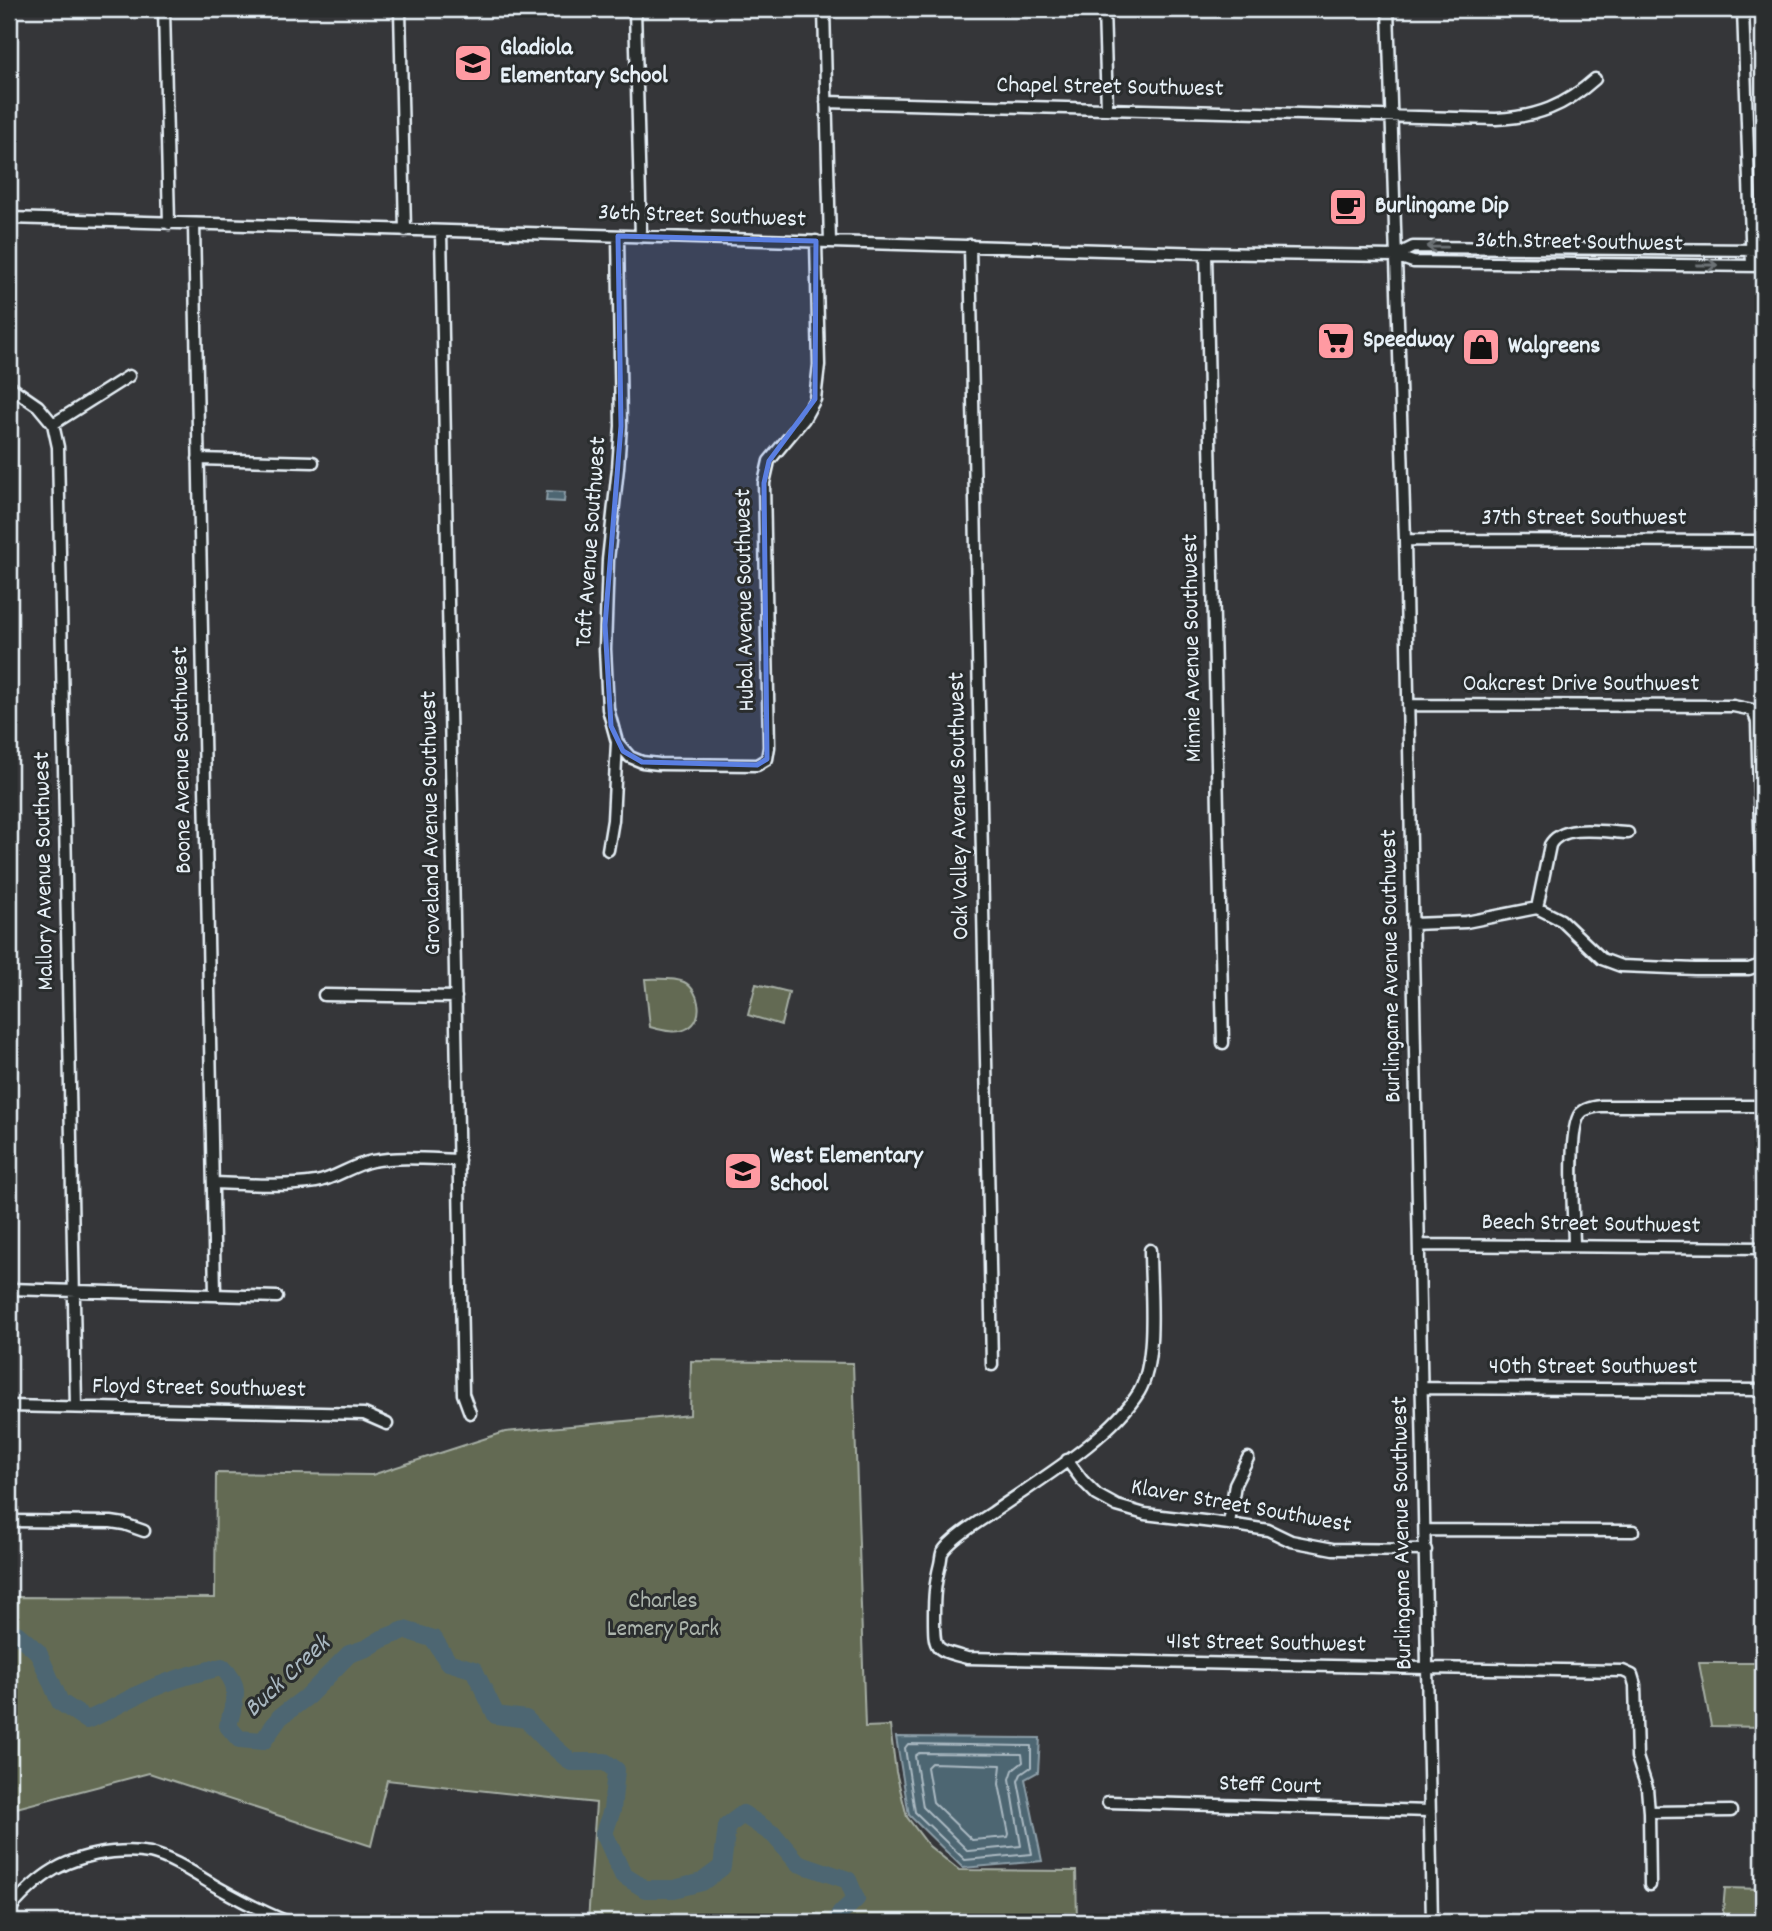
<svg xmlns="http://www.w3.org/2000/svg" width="1772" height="1931" font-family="Dekko,sans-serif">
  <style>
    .green { fill: #636b52; stroke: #a6aea5; stroke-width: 2 }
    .water { fill: #4e6672; stroke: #8c9ea8; stroke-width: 2 }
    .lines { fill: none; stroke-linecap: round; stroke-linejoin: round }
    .shore { stroke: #aab9c2; stroke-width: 2 }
    .river { stroke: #4e6672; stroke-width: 18 }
    .minor-casing { stroke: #e8f1f8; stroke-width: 15 }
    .minor { stroke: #2a2d2e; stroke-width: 10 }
    .oneway { stroke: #6c7275 }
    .marked { fill: #5a7fe2; fill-opacity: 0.2; stroke: #5a7fe2; stroke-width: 5; stroke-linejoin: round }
    .labels { text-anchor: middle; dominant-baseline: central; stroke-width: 6; stroke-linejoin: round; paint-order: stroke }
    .poi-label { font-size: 24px; font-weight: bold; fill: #e8f1f8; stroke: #2a2d2e; text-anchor: start }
    .street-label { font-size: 24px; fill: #e8f1f8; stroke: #2a2d2e }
    .park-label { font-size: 24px; fill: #acb5ad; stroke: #2a2d2e }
    .water-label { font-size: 26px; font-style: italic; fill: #aab9c2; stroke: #2a2d2e }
  </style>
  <rect width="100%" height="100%" fill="#353639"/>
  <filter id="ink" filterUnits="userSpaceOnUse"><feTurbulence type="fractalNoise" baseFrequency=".0143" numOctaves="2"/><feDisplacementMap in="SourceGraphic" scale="14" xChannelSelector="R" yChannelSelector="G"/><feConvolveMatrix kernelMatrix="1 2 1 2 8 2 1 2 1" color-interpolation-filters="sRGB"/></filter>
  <g filter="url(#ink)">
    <!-- green -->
    <path class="green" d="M645,979C657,979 673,977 684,982C700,990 705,1019 688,1028C677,1035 661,1030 650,1027Z
      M756,984L789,992L781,1025L748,1015Z
      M691,1361L853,1363L865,1727L890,1726L896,1772L907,1817L929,1846L959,1870L1076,1871L1077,1922H588L596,1803L387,1780L371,1846L149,1773L9,1810V1597L215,1598L216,1473L372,1475L505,1432L690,1415Z
      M1699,1663H1763V1727L1711,1726Z
      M1725,1888L1763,1889V1922H1722Z"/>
    <!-- water -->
    <path class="water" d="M547,491L565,492L564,502L546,501Z
      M896,1737L1040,1738L1038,1772L1025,1779L1042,1861L963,1868L909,1815Z"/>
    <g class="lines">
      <!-- shore -->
      <path class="shore" d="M908,1744L1031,1746V1767L1021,1774L1018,1781L1032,1854L965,1860L915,1812L905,1748Z
        M919,1753L1022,1754L1023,1762L1013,1770L1010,1779L1021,1846L968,1851L923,1807L915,1756Z
        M931,1763L1001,1765L999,1784L1009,1834L1008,1837L972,1840L933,1802L927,1767Z"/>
      <!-- river -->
      <path class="river" d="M9,1636L17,1634L38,1652L60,1702L87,1720C112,1710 133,1695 158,1686C179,1677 200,1672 222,1667C243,1687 234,1701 228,1726L239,1739L263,1741L280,1717L309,1695L349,1654L367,1648L382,1639L405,1630L434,1639L448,1662L474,1670L496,1715L526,1719L545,1739L571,1762H605L616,1770L612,1810L604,1833L623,1875L645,1889H674L702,1882L722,1867L727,1826L743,1814L774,1835L798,1863L848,1880L856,1899L840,1914L836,1922"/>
      <defs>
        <path id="minor" d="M164,9L169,224
          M400,9L405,231
          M635,9L641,237
          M824,9L830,242
          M1104,9L1107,109
          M1388,9L1405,540L1432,1922
          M1743,9L1752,265
          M826,102L1496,119C1537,117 1565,106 1595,79
          M9,218L1206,253L1395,256L1413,262L1763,266
          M194,224L215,1294
          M441,232L463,1394L470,1413
          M970,245L992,1365
          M1206,253L1223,1043
          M1395,256L1413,247L1763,250
          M9,386L38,406L53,424L58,447L76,1407
          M53,424L129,376
          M198,459L313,462
          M1405,540L1763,541
          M1408,705L1733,706L1753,710L1757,722L1763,931
          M617,742L630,757L642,762L659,764L757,765L767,759L769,747L764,483L769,461L804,419L815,399L819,365L816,241
          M608,850L613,820L617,742L608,709L605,649L608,560L618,468L621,426L618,236
          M1537,908L1550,845C1562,823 1605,832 1628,833
          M1412,924L1466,922L1537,908L1561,920L1602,959L1621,966L1695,969H1749L1760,965L1763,954
          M324,995L456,997
          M213,1183C246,1184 282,1187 316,1182C335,1179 352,1165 372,1161C400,1156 430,1159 459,1160
          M1419,1245L1763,1248
          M1574,1246C1574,1221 1567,1130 1580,1114C1585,1108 1594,1107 1601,1106H1763
          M1150,1250C1150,1287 1158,1360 1139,1392C1110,1439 1037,1481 992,1513C978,1522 950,1539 942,1553C941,1556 941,1560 940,1564C935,1584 934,1595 934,1616C934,1651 934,1649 967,1658L1427,1668L1623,1671L1632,1675L1635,1685L1637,1757L1647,1788L1649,1812L1650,1885
          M9,1289L277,1297
          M1422,1388L1763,1390
          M9,1406L364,1414L387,1424
          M1067,1460L1082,1480L1097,1495L1117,1506L1145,1514L1229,1524L1268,1530L1291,1541L1333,1549L1426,1550
          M9,1521L111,1522L124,1524L144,1531
          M1229,1524L1235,1484L1248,1458
          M1425,1530L1633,1531
          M1108,1802L1430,1811
          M1649,1812L1731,1811
          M9,1910C40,1874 65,1857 113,1852C124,1851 139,1851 150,1853C174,1859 196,1875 217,1887C240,1900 263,1912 288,1922"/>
      </defs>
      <!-- minor casing -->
      <use href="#minor" class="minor-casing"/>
      <!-- minor -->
      <use href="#minor" class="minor"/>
    </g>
    <!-- one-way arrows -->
    <defs><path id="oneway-shaft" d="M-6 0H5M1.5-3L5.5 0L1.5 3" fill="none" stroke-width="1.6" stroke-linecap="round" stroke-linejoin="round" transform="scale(1.75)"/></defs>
    <g class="oneway">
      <use href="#oneway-shaft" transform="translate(1437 247) rotate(-179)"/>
      <use href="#oneway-shaft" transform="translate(1707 265)"/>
    </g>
  </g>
  <!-- marked area -->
  <path class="marked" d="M618,236L816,241L815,399L769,461L764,483L767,759L757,765L642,762L623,751L611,726L605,625L621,426Z"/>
  <!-- icons -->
  <defs>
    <symbol id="school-square" viewBox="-11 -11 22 22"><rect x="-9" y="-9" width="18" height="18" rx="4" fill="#ff9aa2" stroke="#2a2d2e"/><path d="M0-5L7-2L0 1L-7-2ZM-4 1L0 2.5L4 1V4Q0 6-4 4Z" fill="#111"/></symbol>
    <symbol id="cafe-square" viewBox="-11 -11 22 22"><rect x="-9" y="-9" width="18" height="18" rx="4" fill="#ff9aa2" stroke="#2a2d2e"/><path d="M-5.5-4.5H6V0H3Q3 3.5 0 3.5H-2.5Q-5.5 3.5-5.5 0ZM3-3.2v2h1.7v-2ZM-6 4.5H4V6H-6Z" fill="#111"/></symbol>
    <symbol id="supermarket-square" viewBox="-11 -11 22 22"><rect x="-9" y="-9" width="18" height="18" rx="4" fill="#ff9aa2" stroke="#2a2d2e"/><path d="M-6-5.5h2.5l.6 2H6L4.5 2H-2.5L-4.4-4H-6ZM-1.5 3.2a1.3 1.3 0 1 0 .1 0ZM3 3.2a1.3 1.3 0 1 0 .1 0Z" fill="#111"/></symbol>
    <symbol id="shop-square" viewBox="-11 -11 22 22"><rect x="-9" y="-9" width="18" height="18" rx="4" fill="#ff9aa2" stroke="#2a2d2e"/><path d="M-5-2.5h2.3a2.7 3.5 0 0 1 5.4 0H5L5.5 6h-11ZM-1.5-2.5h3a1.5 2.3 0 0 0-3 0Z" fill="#111"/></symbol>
  </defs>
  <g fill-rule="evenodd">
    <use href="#school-square" x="451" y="41" width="44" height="44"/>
    <use href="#cafe-square" x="1326" y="185" width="44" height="44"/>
    <use href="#supermarket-square" x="1314" y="319" width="44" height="44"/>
    <use href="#shop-square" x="1459" y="325" width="44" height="44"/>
    <use href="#school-square" x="721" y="1149" width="44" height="44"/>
  </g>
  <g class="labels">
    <!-- poi labels -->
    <g class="poi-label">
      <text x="500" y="49">Gladiola<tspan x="500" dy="28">Elementary School</tspan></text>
      <text x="1375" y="207">Burlingame Dip</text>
      <text x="1363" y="341">Speedway</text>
      <text x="1508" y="347">Walgreens</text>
      <text x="770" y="1157">West Elementary<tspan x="770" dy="28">School</tspan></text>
    </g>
    <!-- street labels -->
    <g class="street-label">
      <text transform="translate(1110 88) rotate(1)">Chapel Street Southwest</text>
      <text transform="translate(702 217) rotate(2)">36th Street Southwest</text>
      <text transform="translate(1579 243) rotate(1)">36th Street Southwest</text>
      <text x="1584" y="519">37th Street Southwest</text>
      <text transform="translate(592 542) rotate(-86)">Taft Avenue Southwest</text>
      <text transform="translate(746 600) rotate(-91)">Hubal Avenue Southwest</text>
      <text transform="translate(1193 648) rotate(-91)">Minnie Avenue Southwest</text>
      <text x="1581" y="685">Oakcrest Drive Southwest</text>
      <text transform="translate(183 760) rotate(-91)">Boone Avenue Southwest</text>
      <text transform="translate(960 806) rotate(-91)">Oak Valley Avenue Southwest</text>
      <text transform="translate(432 823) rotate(-91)">Groveland Avenue Southwest</text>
      <text transform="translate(45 871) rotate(-91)">Mallory Avenue Southwest</text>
      <text transform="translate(1392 966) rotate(-91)">Burlingame Avenue Southwest</text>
      <text transform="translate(1591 1225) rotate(1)">Beech Street Southwest</text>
      <text x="1593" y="1368">40th Street Southwest</text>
      <text transform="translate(199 1389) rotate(1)">Floyd Street Southwest</text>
      <text transform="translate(1241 1507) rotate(10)">Klaver Street Southwest</text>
      <text transform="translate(1403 1533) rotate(-91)">Burlingame Avenue Southwest</text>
      <text transform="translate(1266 1644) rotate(1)">41st Street Southwest</text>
      <text transform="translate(1270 1786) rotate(2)">Steff Court</text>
    </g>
    <!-- park labels -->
    <g class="park-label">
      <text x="663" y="1602">Charles<tspan x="663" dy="28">Lemery Park</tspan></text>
    </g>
    <!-- water labels -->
    <g class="water-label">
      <text transform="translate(288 1677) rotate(-43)">Buck Creek</text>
    </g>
  </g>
  <!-- margin -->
  <rect width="1772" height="1931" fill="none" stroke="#2a2d2e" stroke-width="35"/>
  <rect x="18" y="18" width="1737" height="1896" fill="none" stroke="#e8f1f8" stroke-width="2.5" filter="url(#ink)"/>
</svg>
